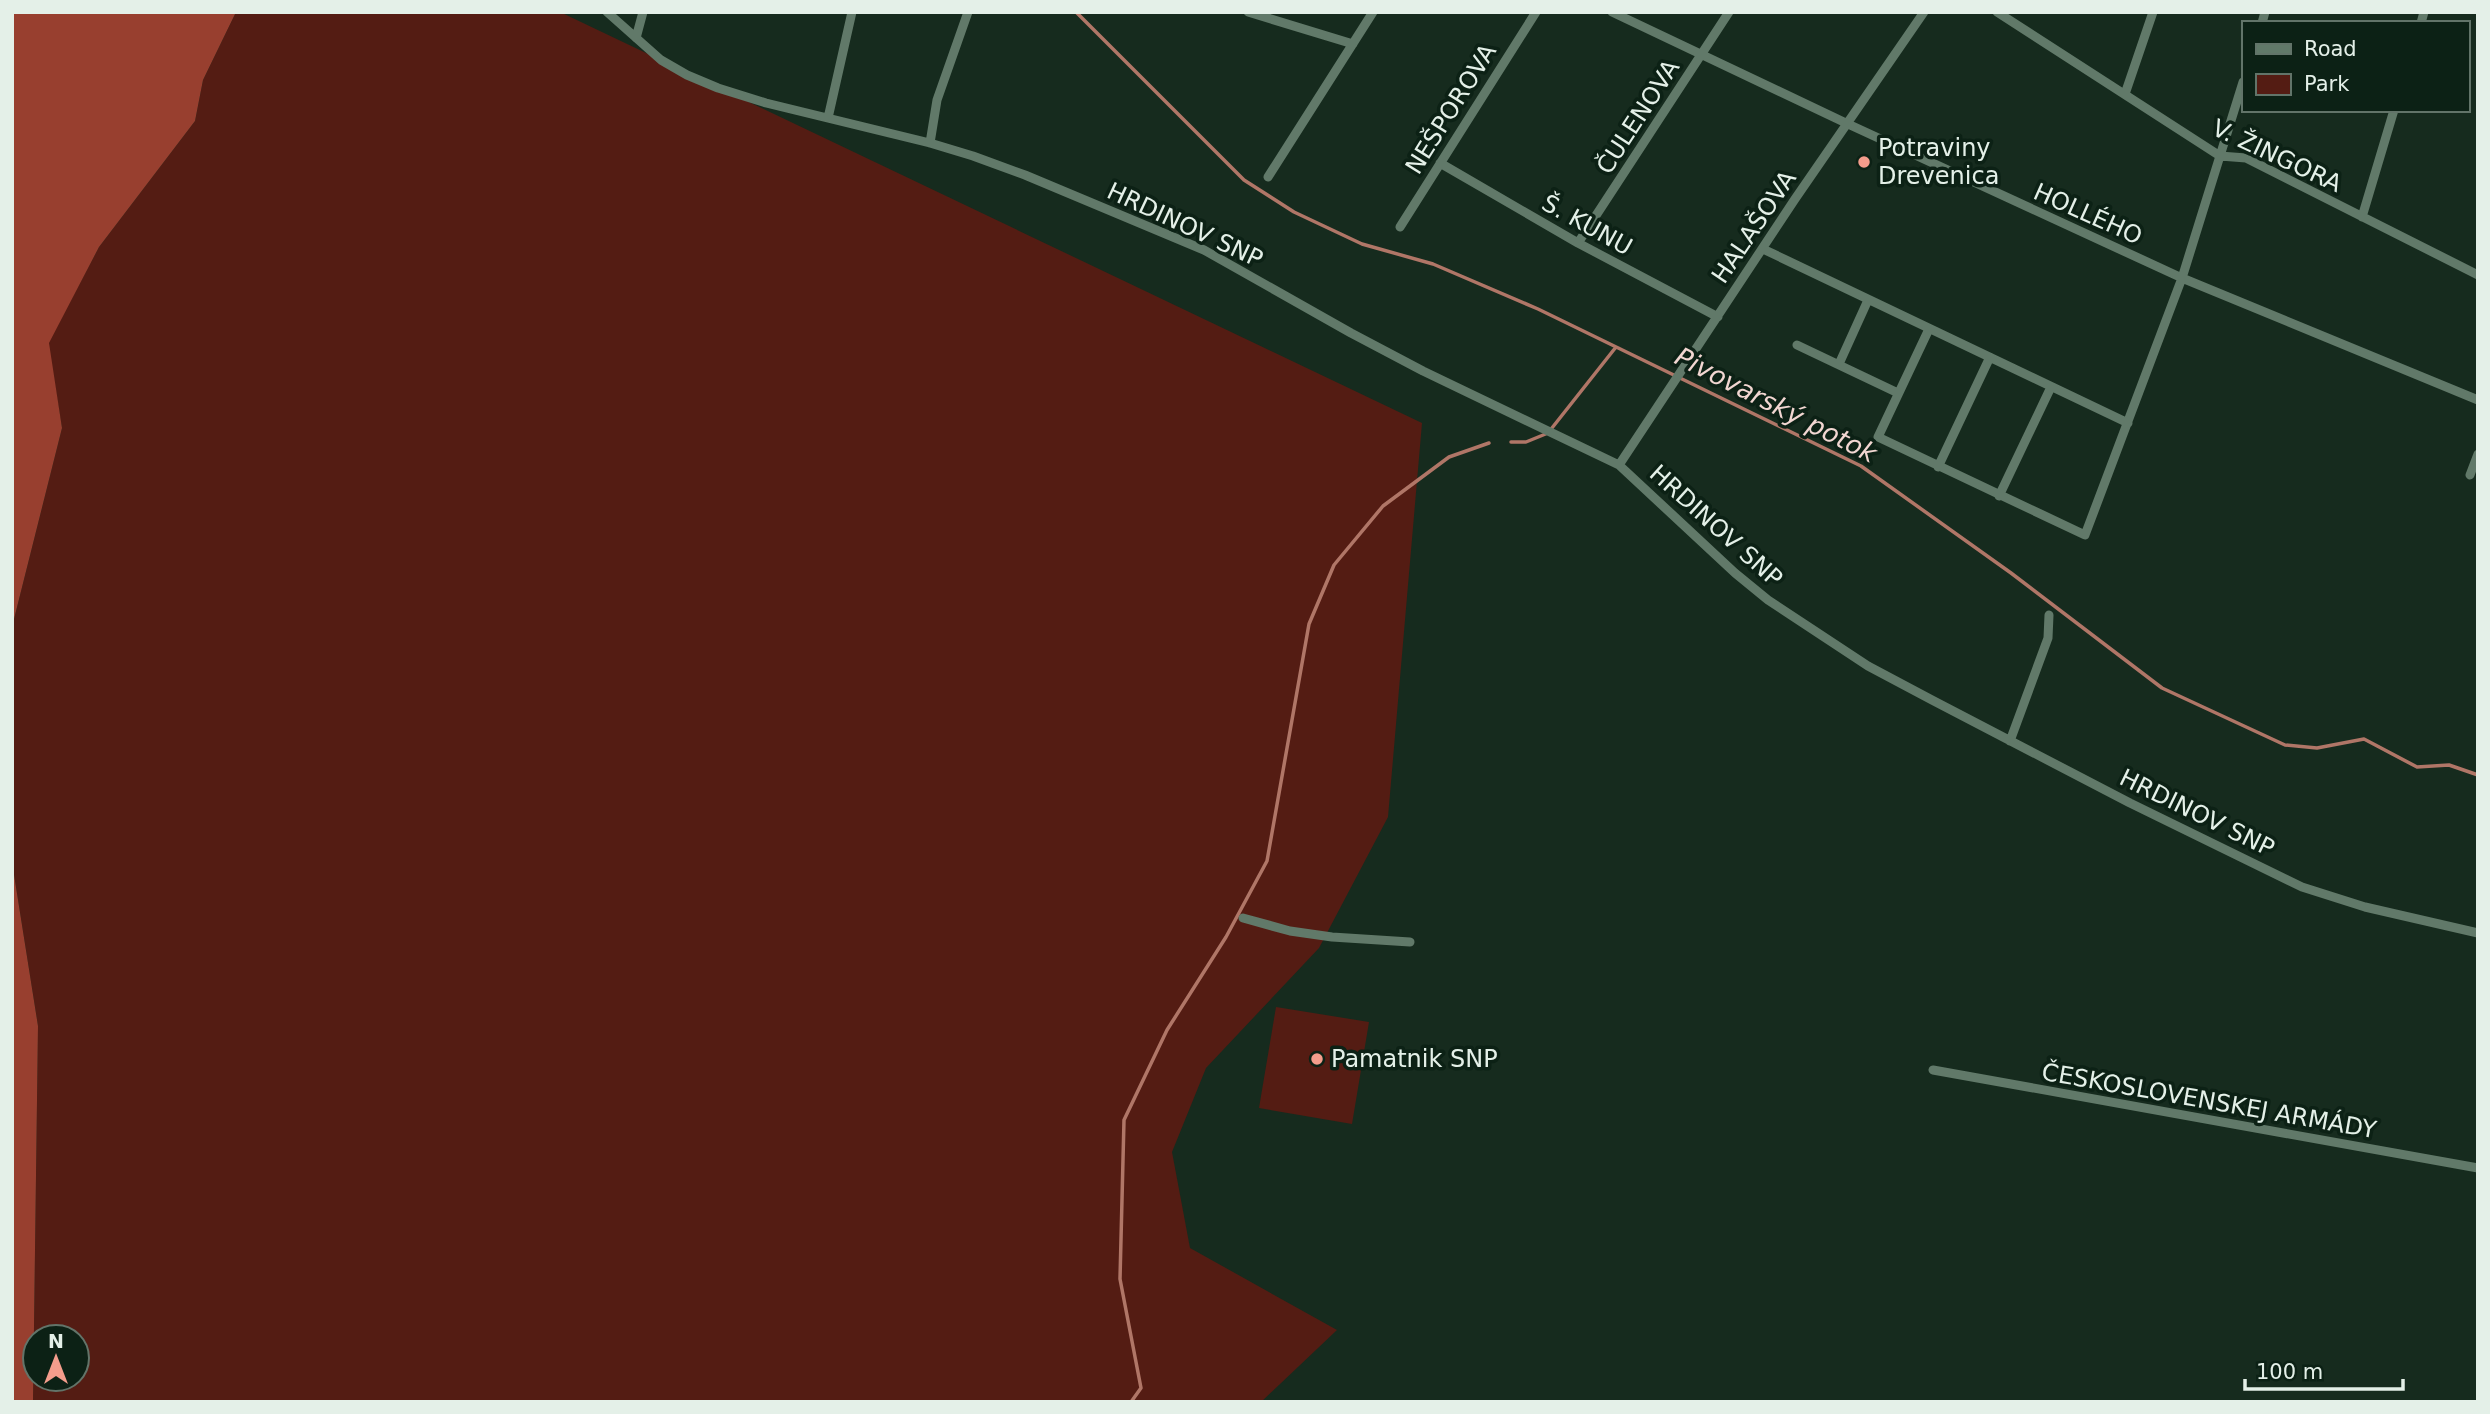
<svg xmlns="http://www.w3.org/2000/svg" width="2490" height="1414" font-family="'DejaVu Sans',sans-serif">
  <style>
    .green { fill: #541c13; fill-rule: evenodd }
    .forest { fill: #983f2f }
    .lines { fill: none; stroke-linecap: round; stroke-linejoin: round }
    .stream { stroke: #b07667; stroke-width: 3.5 }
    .street { stroke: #617969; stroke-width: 9 }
    .poi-dot { fill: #f49d8c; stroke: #0c2115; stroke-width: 2.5 }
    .labels { text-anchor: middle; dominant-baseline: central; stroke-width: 7; stroke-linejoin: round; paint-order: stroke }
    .street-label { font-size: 24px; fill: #e4f0e8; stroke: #0c2115 }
    .poi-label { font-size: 24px; fill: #e4f0e8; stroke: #0c2115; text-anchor: start }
    .water-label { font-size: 26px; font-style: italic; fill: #f2d7d2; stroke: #0c2115 }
  </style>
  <rect width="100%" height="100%" fill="#162b1e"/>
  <!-- green -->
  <path class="green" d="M236,12H560L1422,423L1388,817L1319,948L1206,1068L1172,1152L1190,1248L1337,1330L1261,1402H33L38,1026L12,862V627L62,428L48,343L99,247L195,121L203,80ZM35,1337H77V1379H35Z
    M1276,1007L1369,1022L1352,1124L1259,1108Z"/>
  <!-- forest -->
  <path class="forest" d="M12,12H236L203,80L195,121L99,247L49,343L62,428L12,627Z
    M12,862L38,1026L33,1402H12Z"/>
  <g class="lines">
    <!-- stream -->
    <path class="stream" d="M1076,12L1244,180L1294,212L1362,244L1433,264L1538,309L1861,466L2011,573L2162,688L2285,745L2317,748L2364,739L2417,767L2449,765L2478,775
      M1511,442H1526L1548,433L1616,347
      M1131,1402L1141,1388L1120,1279L1124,1120L1167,1030L1226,937L1267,861L1309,624L1334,565L1383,506L1449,457L1489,443"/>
    <!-- street -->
    <path class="street" d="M607,12L661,60L687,75L718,88L766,103L930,143L973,156L1025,175L1204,250L1351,333L1423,371L1619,465L1735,573L1768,600L1868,666L1932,700L2130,803L2302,887L2365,907L2478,933
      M1248,12L1353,44
      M1612,12L1848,124L2182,278L2478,400
      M1997,12L2220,156L2246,158L2478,275
      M2262,23L2265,12
      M2421,23L2424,12
      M636,38L643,12
      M2125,94L2153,12
      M828,118L852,12
      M930,143L937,100L968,12
      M1440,163L1578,243L1718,317
      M1268,177L1373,12
      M2362,217L2394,110
      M1400,227L1536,12
      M1578,243L1729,12
      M1763,249L2128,423
      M1929,329L1878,437L2085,535L2182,278L2243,82
      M1797,345L1898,393
      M1839,364L1868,300
      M1619,465L1795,199L1924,12
      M1938,467L1990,357
      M2470,475L2478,454
      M1999,496L2051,387
      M2010,741L2048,638L2049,615
      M1243,918L1290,931L1332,937L1410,942
      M1933,1070L2478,1168"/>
  </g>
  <!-- markers -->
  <g class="poi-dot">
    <circle cx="1864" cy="162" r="7"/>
    <circle cx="1317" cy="1059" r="7"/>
  </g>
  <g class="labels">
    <!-- street labels -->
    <g class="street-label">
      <text transform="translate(1451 109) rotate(-58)">NEŠPOROVA</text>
      <text transform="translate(1638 117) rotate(-57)">ČULENOVA</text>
      <text transform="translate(2277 156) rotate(25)">V. ŽINGORA</text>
      <text transform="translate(2088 214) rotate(24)">HOLLÉHO</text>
      <text transform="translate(1185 225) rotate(25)">HRDINOV SNP</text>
      <text transform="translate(1587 225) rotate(29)">Š. KUNU</text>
      <text transform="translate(1754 227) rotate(-56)">HALAŠOVA</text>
      <text transform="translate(1716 526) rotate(42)">HRDINOV SNP</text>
      <text transform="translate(2197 813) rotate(26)">HRDINOV SNP</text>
      <text transform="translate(2209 1101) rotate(10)">ČESKOSLOVENSKEJ ARMÁDY</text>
    </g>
    <!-- poi labels -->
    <g class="poi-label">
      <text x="1878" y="148">Potraviny<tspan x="1878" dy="28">Drevenica</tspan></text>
      <text x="1331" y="1059">Pamatnik SNP</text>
    </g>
    <!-- water labels -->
    <g class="water-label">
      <text transform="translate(1776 405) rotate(27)">Pivovarský potok</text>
    </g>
  </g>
  <!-- border -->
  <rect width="2490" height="1414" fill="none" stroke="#e4f0e8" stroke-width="28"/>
  <!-- legend -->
  <rect x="2242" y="21" width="228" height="91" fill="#0c2115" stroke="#627469" stroke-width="2"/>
  <rect x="2256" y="44" width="35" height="10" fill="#617969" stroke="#627469" stroke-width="2"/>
  <text x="2304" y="56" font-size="21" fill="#e4f0e8">Road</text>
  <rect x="2256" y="74" width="35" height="21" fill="#541c13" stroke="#627469" stroke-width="2"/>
  <text x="2304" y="91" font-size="21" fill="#e4f0e8">Park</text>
  <!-- north arrow -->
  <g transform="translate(56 1358)"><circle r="33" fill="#0c2115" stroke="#627469" stroke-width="2"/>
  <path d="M0-5L12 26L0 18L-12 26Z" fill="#f49d8c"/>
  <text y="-10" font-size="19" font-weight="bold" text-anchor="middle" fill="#e4f0e8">N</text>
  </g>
  <!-- scale -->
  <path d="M2245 1379v10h158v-10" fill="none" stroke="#e4f0e8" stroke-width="3.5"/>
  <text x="2256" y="1379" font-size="21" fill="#e4f0e8" stroke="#0c2115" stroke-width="5" paint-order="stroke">100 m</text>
</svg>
